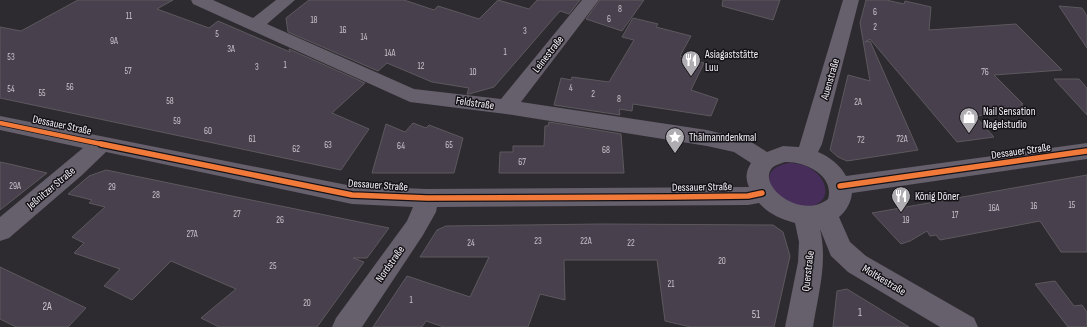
<svg xmlns="http://www.w3.org/2000/svg" width="1087" height="327" font-family="'Sofia Sans Condensed',sans-serif">
  <style>
    .green { fill: #472d59 }
    .building { fill: #48404d; stroke: #5c595e }
    .lines { fill: none; stroke-linecap: round; stroke-linejoin: round }
    .minor { fill: #665f6c; fill-rule: evenodd }
    .cycleway-far1-casing { stroke: #151217; stroke-width: 6 }
    .cycleway-casing { stroke: #151217; stroke-width: 8 }
    .cycleway-far1 { stroke: #f17a3a; stroke-width: 4.5 }
    .cycleway { stroke: #f17a3a; stroke-width: 5.5 }
    .labels { text-anchor: middle; dominant-baseline: central; stroke-width: 3; stroke-linejoin: round; paint-order: stroke }
    .number-label { font-size: 9px; fill: #cac5cd }
    .street-label { font-size: 11px; fill: #f5f1f8; stroke: #151217 }
    .poi-label { font-size: 11px; fill: #f5f1f8; stroke: #151217; text-anchor: start }
    .near-number-label { font-size: 11px; fill: #cac5cd }
  </style>
  <rect width="100%" height="100%" fill="#2e2b30"/>
  <!-- green -->
  <path class="green" d="M788,163C798,163 807,165 814,171C828,181 831,201 812,206C785,212 745,172 788,163Z"/>
  <!-- building -->
  <path class="building" d="M78,0H173L157,9L209,28L218,21L290,52L289,49L365,83L332,113L369,129L341,170L0,98V27L21,31Z
    M309,0H404L434,10L438,6L479,19L498,0L529,9L537,0H580L569,14L560,11L494,87L469,94H467L469,88L432,82L387,63L378,71L288,32L286,18Z
    M600,0H644L622,31L586,19Z
    M723,0H780L773,20L722,6Z
    M866,0H886L904,4L905,1L931,7L929,30L1016,24L1062,70L994,75L1023,104H1021L1026,111L975,116L994,137L957,142L870,39L865,42L870,41L918,150L847,161L838,157L830,150L848,75L870,81L860,23Z
    M1059,6L1082,8L1087,16V48Z
    M633,18L658,24L656,27L691,36L680,56L704,63L691,90L718,99L711,116L633,104L632,111L619,109L620,115L554,105L561,78L571,80L572,77L609,82L634,40L622,37Z
    M1054,79H1079L1087,88V115Z
    M549,122L621,134L624,173H499L500,152H513V146H544L545,126H548Z
    M413,123L426,128L429,125L463,138L454,173H372L386,124L405,132Z
    M0,162L14,165L47,173L0,210Z
    M106,170L251,200L389,228L367,258H353L364,262L317,327H219L201,318L236,289L171,261L132,300L104,286L120,269L74,253L84,243L72,237L105,207L89,203L92,200L68,194L89,176Z
    M1087,175V252H1061L1040,221L940,240L936,235L930,236L927,231L910,241L901,244L872,213Z
    M602,224L773,225L783,232L790,256L774,327H691L665,321L657,260H564L565,300L540,294L528,327H444L426,321L422,327H373L407,276L470,297L489,257H420L437,230L446,226Z
    M0,267L86,308L68,327H16L0,319Z
    M1055,281L1074,306L1082,305L1087,312V327H1068L1035,284Z
    M847,289L909,327H833L837,291Z"/>
  <g class="lines">
    <!-- minor -->
    <path class="minor" d="M191,0H213L253,18L276,0H295L267,24L414,89L501,99L582,0H599L521,102L707,130L748,140L767,152L783,146L799,147L843,0H859L822,144L818,152C830,157 840,165 846,176L1087,143V159L852,193C851,203 846,211 839,217L850,242L866,256L974,318L978,327H940L848,272L831,256L820,229C828,262 818,295 813,327H785L798,262L799,242L795,223C780,219 769,214 759,203L748,205L437,207L436,212L423,235L362,327H332L336,318L407,221L413,207L352,204L106,152L81,176L9,238L0,241V217L83,148L0,130V116L352,186L427,189L749,187C745,178 746,171 751,163L734,152L707,146L506,114L410,102L193,4ZM785,162C804,161 835,175 828,199C800,221 755,184 773,167C776,165 781,163 785,162Z"/>
    <defs>
      <path id="cycleway-far1" d="M0,123L106,145"/>
      <path id="cycleway" d="M101,144L352,195L427,198L672,197L748,196L762,193
        M840,186L1087,151"/>
    </defs>
    <!-- cycleway-far1 casing -->
    <use href="#cycleway-far1" class="cycleway-far1-casing"/>
    <!-- cycleway casing -->
    <use href="#cycleway" class="cycleway-casing"/>
    <!-- cycleway-far1 -->
    <use href="#cycleway-far1" class="cycleway-far1"/>
    <!-- cycleway -->
    <use href="#cycleway" class="cycleway"/>
  </g>
  <!-- icons -->
  <defs>
    <symbol id="restaurant-pin" viewBox="-11 -11 22 30"><path d="M0 17L-7.5 6A9.5 9.5 0 1 1 7.5 6Z" fill="#afacb2" stroke="#151217"/><path d="M-5-6h1v4h1v-4h1v4h1v-4h1v5L-1.5 .5V6h-2V.5L-5-1ZM5-6V6H3V1.5H1.5Q1.5-4 5-6Z" fill="#fff"/></symbol>
    <symbol id="shop-pin" viewBox="-11 -11 22 30"><path d="M0 17L-7.5 6A9.5 9.5 0 1 1 7.5 6Z" fill="#afacb2" stroke="#151217"/><path d="M-5-2.5h2.3a2.7 3.5 0 0 1 5.4 0H5L5.5 6h-11ZM-1.5-2.5h3a1.5 2.3 0 0 0-3 0Z" fill="#fff"/></symbol>
    <symbol id="sight-pin" viewBox="-11 -11 22 30"><path d="M0 17L-7.5 6A9.5 9.5 0 1 1 7.5 6Z" fill="#afacb2" stroke="#151217"/><path d="M0-6L1.8-2.2L6-1.7L2.9 1.2L3.7 5.4L0 3.3L-3.7 5.4L-2.9 1.2L-6-1.7L-1.8-2.2Z" fill="#fff"/></symbol>
  </defs>
  <g fill-rule="evenodd">
    <use href="#restaurant-pin" x="680" y="49" width="22" height="30"/>
    <use href="#shop-pin" x="958" y="106" width="22" height="30"/>
    <use href="#sight-pin" x="664" y="126" width="22" height="30"/>
    <use href="#restaurant-pin" x="890" y="185" width="22" height="30"/>
  </g>
  <g class="labels">
    <!-- number labels -->
    <g class="number-label">
      <text x="620" y="9">8</text>
      <text x="875" y="12">6</text>
      <text x="129" y="16">11</text>
      <text x="609" y="19">6</text>
      <text x="314" y="20">18</text>
      <text x="875" y="27">2</text>
      <text x="343" y="30">16</text>
      <text x="525" y="31">3</text>
      <text x="217" y="34">5</text>
      <text x="364" y="37">14</text>
      <text x="114" y="41">9A</text>
      <text x="231" y="49">3A</text>
      <text x="505" y="52">1</text>
      <text x="390" y="53">14A</text>
      <text x="11" y="57">53</text>
      <text x="285" y="65">1</text>
      <text x="421" y="66">12</text>
      <text x="257" y="67">3</text>
      <text x="128" y="71">57</text>
      <text x="473" y="72">10</text>
      <text x="985" y="72">76</text>
      <text x="70" y="87">56</text>
      <text x="571" y="88">4</text>
      <text x="11" y="89">54</text>
      <text x="42" y="93">55</text>
      <text x="593" y="94">2</text>
      <text x="619" y="99">8</text>
      <text x="170" y="101">58</text>
      <text x="858" y="102">2A</text>
      <text x="177" y="121">59</text>
      <text x="208" y="131">60</text>
      <text x="252" y="139">61</text>
      <text x="902" y="139">72A</text>
      <text x="861" y="140">72</text>
      <text x="328" y="145">63</text>
      <text x="449" y="145">65</text>
      <text x="401" y="146">64</text>
      <text x="296" y="149">62</text>
      <text x="606" y="150">68</text>
      <text x="522" y="162">67</text>
      <text x="15" y="186">29A</text>
      <text x="112" y="187">29</text>
      <text x="156" y="195">28</text>
      <text x="1072" y="205">15</text>
      <text x="1034" y="206">16</text>
      <text x="994" y="208">16A</text>
      <text x="237" y="214">27</text>
      <text x="955" y="215">17</text>
      <text x="280" y="220">26</text>
      <text x="906" y="220">19</text>
      <text x="192" y="234">27A</text>
      <text x="538" y="241">23</text>
      <text x="586" y="241">22A</text>
      <text x="471" y="243">24</text>
      <text x="631" y="243">22</text>
      <text x="722" y="261">20</text>
      <text x="273" y="266">25</text>
      <text x="671" y="284">21</text>
      <text x="411" y="300">1</text>
      <text x="307" y="303">20</text>
    </g>
    <!-- street labels -->
    <g class="street-label">
      <text transform="translate(548 54) rotate(-52)">Leinestraße</text>
      <text transform="translate(830 79) rotate(-74)">Auenstraße</text>
      <text transform="translate(475 103) rotate(8)">Feldstraße</text>
      <text transform="translate(62 125) rotate(12)">Dessauer Straße</text>
      <text transform="translate(1021 151) rotate(-8)">Dessauer Straße</text>
      <text transform="translate(378 185) rotate(4)">Dessauer Straße</text>
      <text transform="translate(702 187) rotate(-1)">Dessauer Straße</text>
      <text transform="translate(51 188) rotate(-40)">Jeßnitzer Straße</text>
      <text transform="translate(390 264) rotate(-55)">Nordstraße</text>
      <text transform="translate(808 271) rotate(-83)">Querstraße</text>
      <text transform="translate(884 280) rotate(31)">Moltkestraße</text>
    </g>
    <!-- poi labels -->
    <g class="poi-label">
      <text x="705" y="54">Asiagaststätte<tspan x="705" dy="13">Luu</tspan></text>
      <text x="983" y="111">Nail Sensation<tspan x="983" dy="13">Nagelstudio</tspan></text>
      <text x="689" y="137">Thälmanndenkmal</text>
      <text x="915" y="196">König Döner</text>
    </g>
    <!-- near-number labels -->
    <g class="near-number-label">
      <text x="47" y="306">2A</text>
      <text x="860" y="312">1</text>
      <text x="756" y="314">51</text>
    </g>
  </g>
</svg>
